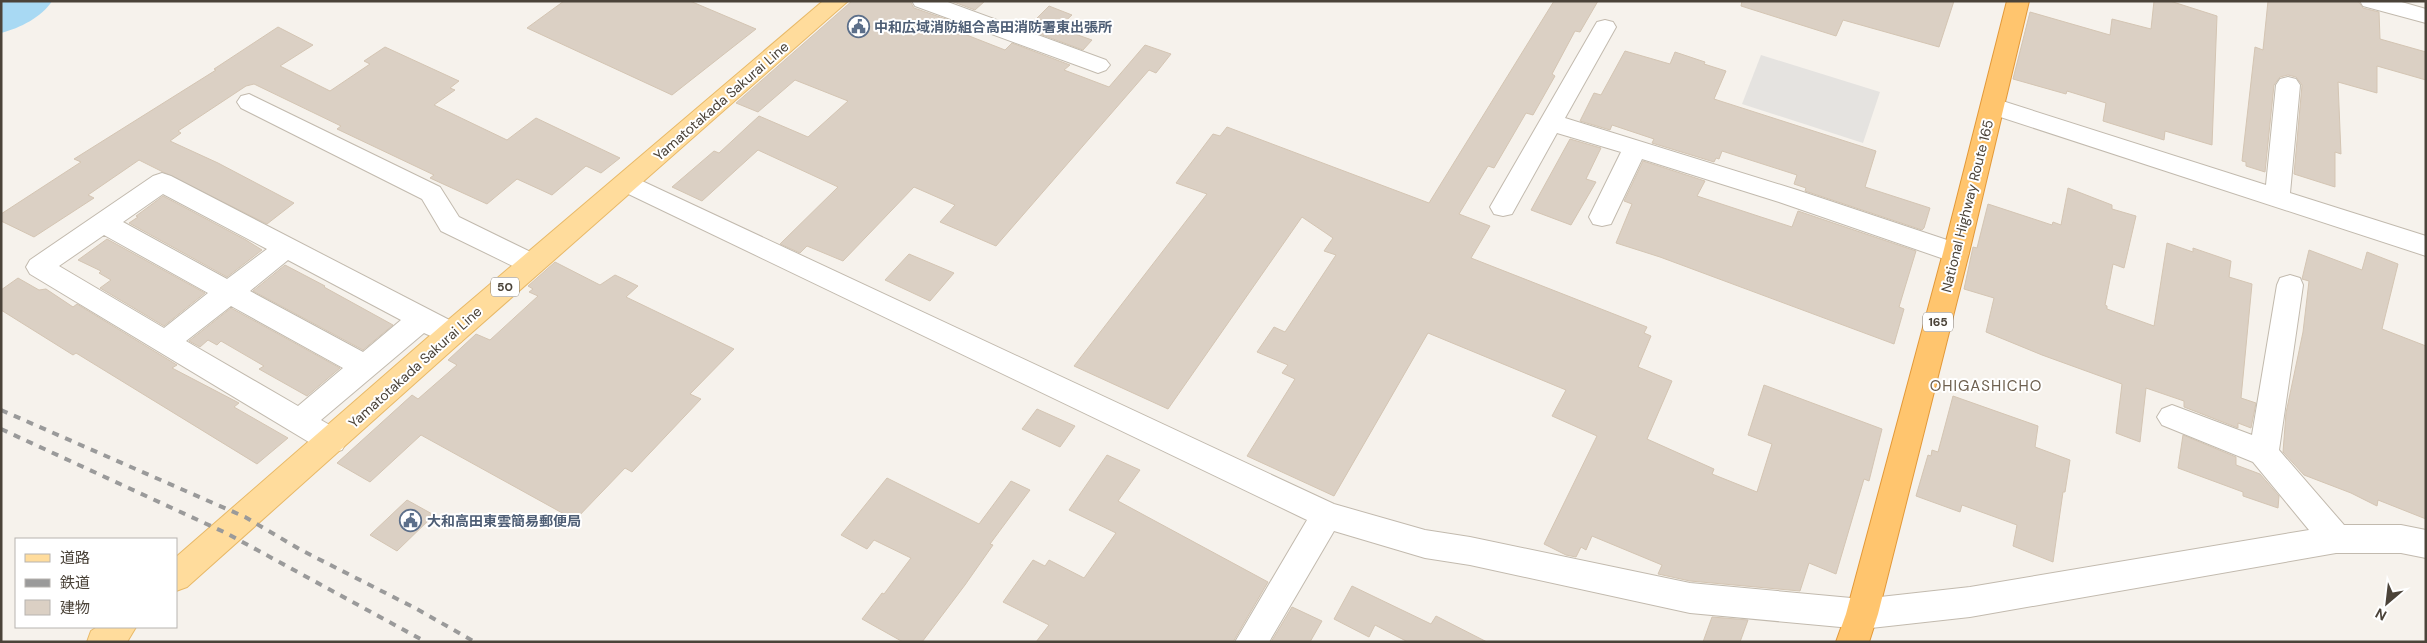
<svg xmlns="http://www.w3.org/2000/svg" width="2427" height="643" font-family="'DM Sans','Noto Sans JP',sans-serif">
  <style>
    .parking { fill: #e5e3e0 }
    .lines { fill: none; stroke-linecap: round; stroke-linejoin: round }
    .river { fill: #a8d9f3; fill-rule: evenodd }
    .building { fill: #dbd0c4; stroke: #d4c5b3 }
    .minor-casing { stroke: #c2baae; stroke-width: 2 }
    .major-casing { stroke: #e8b968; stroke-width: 2 }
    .highway-casing { stroke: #e39939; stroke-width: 2 }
    .minor { fill: #fff; fill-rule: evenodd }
    .major { fill: #ffdc9c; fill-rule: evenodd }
    .highway { fill: #ffc56e; fill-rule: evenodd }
    .rail { stroke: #9a9a9a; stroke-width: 4; stroke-dasharray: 7 7; stroke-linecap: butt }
    .labels { text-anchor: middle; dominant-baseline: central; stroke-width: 4; stroke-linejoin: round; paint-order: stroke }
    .shield { fill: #fff; stroke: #817b74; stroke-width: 1 }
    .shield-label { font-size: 12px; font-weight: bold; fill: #4b4339 }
    .service-label { font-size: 14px; font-weight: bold; fill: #4e5e75; stroke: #fff; text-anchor: start }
    .street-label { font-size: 14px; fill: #4b4339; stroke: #fff }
    .neighbourhood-label { font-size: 15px; letter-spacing: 1px; fill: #6e604f; stroke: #fff }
  </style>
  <rect width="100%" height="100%" fill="#f6f2ec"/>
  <!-- parking -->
  <path class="parking" d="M1761,55L1880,92L1863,143L1742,104Z"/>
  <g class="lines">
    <!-- river -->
    <path class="river" d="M4,1H52C42,17 20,28 1,33V3Z"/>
  </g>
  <!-- building -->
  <path class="building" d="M564,1H690L756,29L672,95L527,28Z
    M852,1H910L914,8L960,24L954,30L1005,50L1012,43L1070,65L1064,70L1109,87L1145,45L1171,54L1156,73L1149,70L996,246L940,222L955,205L914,187L843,261L807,246L800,253L780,244L838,187L758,150L702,201L672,187L714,151L719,153L759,116L808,137L848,101L795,80L758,112L736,103Z
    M951,1H985L975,10Z
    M1554,1H1598L1580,32L1575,31L1552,74L1555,76L1533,115L1526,113L1494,168L1488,166L1459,214L1490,226L1471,258L1647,327L1644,333L1651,336L1638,367L1672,381L1647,439L1714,469L1712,474L1757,492L1772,444L1748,435L1764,385L1882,429L1869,481L1864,479L1836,574L1809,563L1800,591L1690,581L1658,574L1662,565L1592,536L1586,550L1581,547L1576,557L1566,555L1544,544L1597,436L1552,416L1566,390L1428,333L1334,496L1247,456L1295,379L1282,373L1288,365L1257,352L1274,327L1285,332L1336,255L1324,251L1333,238L1302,217L1168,409L1074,366L1207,194L1176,183L1213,134L1220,136L1227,127L1429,203Z
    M1742,1H1954L1939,47L1843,20L1836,36L1741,6Z
    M2154,1H2170L2217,16L2212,145L2165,131L2164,140L2103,121L2106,103L2067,91L2066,94L2013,79L2030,12L2110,35L2112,19L2151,29Z
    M2268,1H2358L2363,8L2379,12L2380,39L2426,52V80L2377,66V93L2338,82L2341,154L2335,152V187L2294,174L2302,85L2296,77L2288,75L2280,77L2274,85L2265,172L2246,166V162L2242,161L2255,47L2263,50Z
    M1049,6L1072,15L1058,28L1092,40L1083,50L1026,29Z
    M278,27L313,45L280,66L330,91L370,64L364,61L385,47L459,81L450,88L455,90L434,105L507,140L536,118L620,158L601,173L586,166L552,195L517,179L487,204L430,178L434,175L337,129L341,126L254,84L246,86L178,131L181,133L170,141L218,163L294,203L267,224L139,160L88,195L94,198L34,237L1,221V214L81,162L74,159L216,70L214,69Z
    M1625,51L1670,64L1675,52L1705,62L1704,64L1726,71L1714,99L1876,151L1865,187L1930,208L1924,228L1922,230L1805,191L1806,188L1794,184L1797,175L1722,151L1719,159L1716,158L1714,162L1652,143L1654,139L1612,125L1610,130L1580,121L1594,93L1601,95Z
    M1570,139L1601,148L1586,179L1596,182L1571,225L1531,210Z
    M1643,161L1705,181L1697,196L1761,217L1792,227L1798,211L1916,251L1899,307L1904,309L1894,344L1660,257L1616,243L1632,204L1624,201Z
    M2068,188L2112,205V209L2136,216L2124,268L2113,264L2105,305L2107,306V309L2154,326L2167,243L2193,252V248L2231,261L2229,277L2252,284L2241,398L2256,403L2251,428L2238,423V428L2184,407V401L2146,388L2140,442L2116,433L2122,384L2042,355L1986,332L1994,298L1964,289L1973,247L1977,248L1988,204L2052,225L2053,222L2061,225Z
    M163,196L246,240L262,250L227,277L129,223L138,217L136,216Z
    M107,239L205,293L164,326L100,288L111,280L99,273L101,271L78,260Z
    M2309,250L2362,270L2367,252L2398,264L2382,329L2426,346V519L2378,500L2377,506L2351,493L2304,475L2283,452L2286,413L2303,332L2309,281L2302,279Z
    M909,254L954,273L930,301L885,280Z
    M555,262L600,285L615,275L638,286L626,297L734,349L690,394L701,399L632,472L625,468L575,520L421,435L370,482L337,463L412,395L418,399L457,365L448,360L476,334L490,340L538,296L529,292L533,289L528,286Z
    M285,265L325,286L324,287L393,325L363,350L253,291Z
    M18,278L39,290L46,289L73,307L77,304L177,365L172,368L239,403L234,407L288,438L257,464L76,353L73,355L1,310V290Z
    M231,308L340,368L307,396L259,369L264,366L221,341L217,345L208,340L200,347L189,341Z
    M1953,396L2038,426L2035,447L2070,460L2065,492H2063L2053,562L2013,546L2017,525L1962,505L1960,512L1916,496L1928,455L1931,456L1932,450L1938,452Z
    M1037,409L1075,426L1060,447L1022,429Z
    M2183,435L2236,457V465L2260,474L2279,496L2278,508L2243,496V492L2178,468Z
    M1107,455L1140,470L1118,501L1268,582L1233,642H1036L1049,625L1003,602L1033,560L1045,566L1049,560L1084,578L1116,533L1069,510Z
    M887,478L979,524L1011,481L1030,490L990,544L993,545L965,585L922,642H903L862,619L882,593L884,594L911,558L874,540L867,549L841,535Z
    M407,500L434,515L397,551L370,535Z
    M1352,586L1431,624L1436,616L1487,642H1408L1375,625L1369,637L1334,619Z
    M1292,607L1322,621L1310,642H1271Z
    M1712,617L1748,620L1740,642H1703Z"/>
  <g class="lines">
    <defs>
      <path id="minor" d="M912,1H945L1106,60L1110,65L1106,70L1098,73L1090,70L915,6Z
        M2360,1H2398L2426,9V23L2363,6Z
        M1605,20L1613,22L1616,27L1565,118L1797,190L1965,246L1969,253L1965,260L1956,263L1947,260L1779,202L1642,159L1611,224L1602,226L1593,224L1589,217L1621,152L1557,133L1512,214L1503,216L1494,214L1490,207L1594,27L1597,22Z
        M2288,77L2296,79L2300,85L2290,193L2426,236V256L1985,112L1981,106L1985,100L1993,98L2266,185L2276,85L2280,79Z
        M249,94L440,187L459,217L541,257L545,264L541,271L532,274L523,271L441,231L422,199L241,108L237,102L241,96Z
        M162,173L171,176L461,326L465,334L461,342L451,345L424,333L321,420L342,432L347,441L342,450L332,453L322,450L30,274L26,267L30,260L153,176ZM163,194L267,249L227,279L123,222ZM104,235L208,293L164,328L59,266ZM288,260L401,320L363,352L250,291ZM231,306L343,368L298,406L186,341Z
        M627,174L1334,504L1425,530L1470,537L1690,583L1862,599L1970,587L2309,530L2253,462L2162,425L2157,417L2162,409L2172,405L2252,435L2277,285L2280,278L2290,275L2300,278L2303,285L2279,450L2344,525H2401L2426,530V558L2401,553H2336L1970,617L1862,629L1690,613L1470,565L1425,558L1334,531L1269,642H1235L1307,520L618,189L614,183L618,177Z"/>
      <path id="major" d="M823,1H848L461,342L187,587L176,591V557L441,326Z
        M97,627H136L127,642H87L91,631Z"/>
      <path id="highway" d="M2007,1H2029L1969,253L1878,614L1869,642H1836L1846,614L1943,253Z"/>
    </defs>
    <!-- minor casing -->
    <use href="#minor" class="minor-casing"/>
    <!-- major casing -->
    <use href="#major" class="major-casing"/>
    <!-- highway casing -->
    <use href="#highway" class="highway-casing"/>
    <!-- minor -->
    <use href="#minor" class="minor"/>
    <!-- major -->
    <use href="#major" class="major"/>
    <!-- highway -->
    <use href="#highway" class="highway"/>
    <!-- rail -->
    <path class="rail" d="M1,410L245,517L301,550L415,608L475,642
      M1,429L226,533L426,642"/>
  </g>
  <!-- icons -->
  <defs>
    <symbol id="civic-ring" viewBox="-11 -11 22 22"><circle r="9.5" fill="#fff" stroke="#5c6f8a" stroke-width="1.5"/><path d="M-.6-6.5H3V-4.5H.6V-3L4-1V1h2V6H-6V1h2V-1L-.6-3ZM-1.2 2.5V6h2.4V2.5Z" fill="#5c6f8a"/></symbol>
  </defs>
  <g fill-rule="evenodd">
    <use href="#civic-ring" x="846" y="14" width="25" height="25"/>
    <use href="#civic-ring" x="398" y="508" width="25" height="25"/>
  </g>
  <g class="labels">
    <!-- shield labels -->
    <g class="shield">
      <rect x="491" y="277.5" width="28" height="19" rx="4"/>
      <rect x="1923" y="312.5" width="30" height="19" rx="4"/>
    </g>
    <g class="shield-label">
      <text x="505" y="287">50</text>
      <text x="1938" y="322">165</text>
    </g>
    <!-- service labels -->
    <g class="service-label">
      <text x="874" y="27">中和広域消防組合高田消防署東出張所</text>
      <text x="427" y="521">大和高田東雲簡易郵便局</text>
    </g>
    <!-- street labels -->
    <g class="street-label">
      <text transform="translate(721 101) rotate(-41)">Yamatotakada Sakurai Line</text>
      <text transform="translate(1967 206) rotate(-76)">National Highway Route 165</text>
      <text transform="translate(415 367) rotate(-42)">Yamatotakada Sakurai Line</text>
    </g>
    <!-- neighbourhood labels -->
    <g class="neighbourhood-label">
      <text x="1986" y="386">OHIGASHICHO</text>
    </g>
  </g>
  <!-- border -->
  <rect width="2427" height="643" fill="none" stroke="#4b4339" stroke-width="5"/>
  <!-- legend -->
  <rect x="15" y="538" width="162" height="90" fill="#ffffff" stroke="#b7b4b0"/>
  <rect x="25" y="554" width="25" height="8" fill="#ffdc9c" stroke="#b7b4b0"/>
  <text x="60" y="563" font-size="15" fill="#4b4339">道路</text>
  <rect x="25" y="579" width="25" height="8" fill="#9a9a9a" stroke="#b7b4b0"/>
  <text x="60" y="588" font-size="15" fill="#4b4339">鉄道</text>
  <rect x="25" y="600" width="25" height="15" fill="#dbd0c4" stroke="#b7b4b0"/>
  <text x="60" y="613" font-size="15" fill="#4b4339">建物</text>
  <!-- north arrow -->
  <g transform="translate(2387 603) rotate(208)" stroke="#ffffff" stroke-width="4" paint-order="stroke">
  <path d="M0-4L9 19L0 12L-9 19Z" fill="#4b4339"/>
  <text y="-8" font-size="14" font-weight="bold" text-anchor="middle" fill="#4b4339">N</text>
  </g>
</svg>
